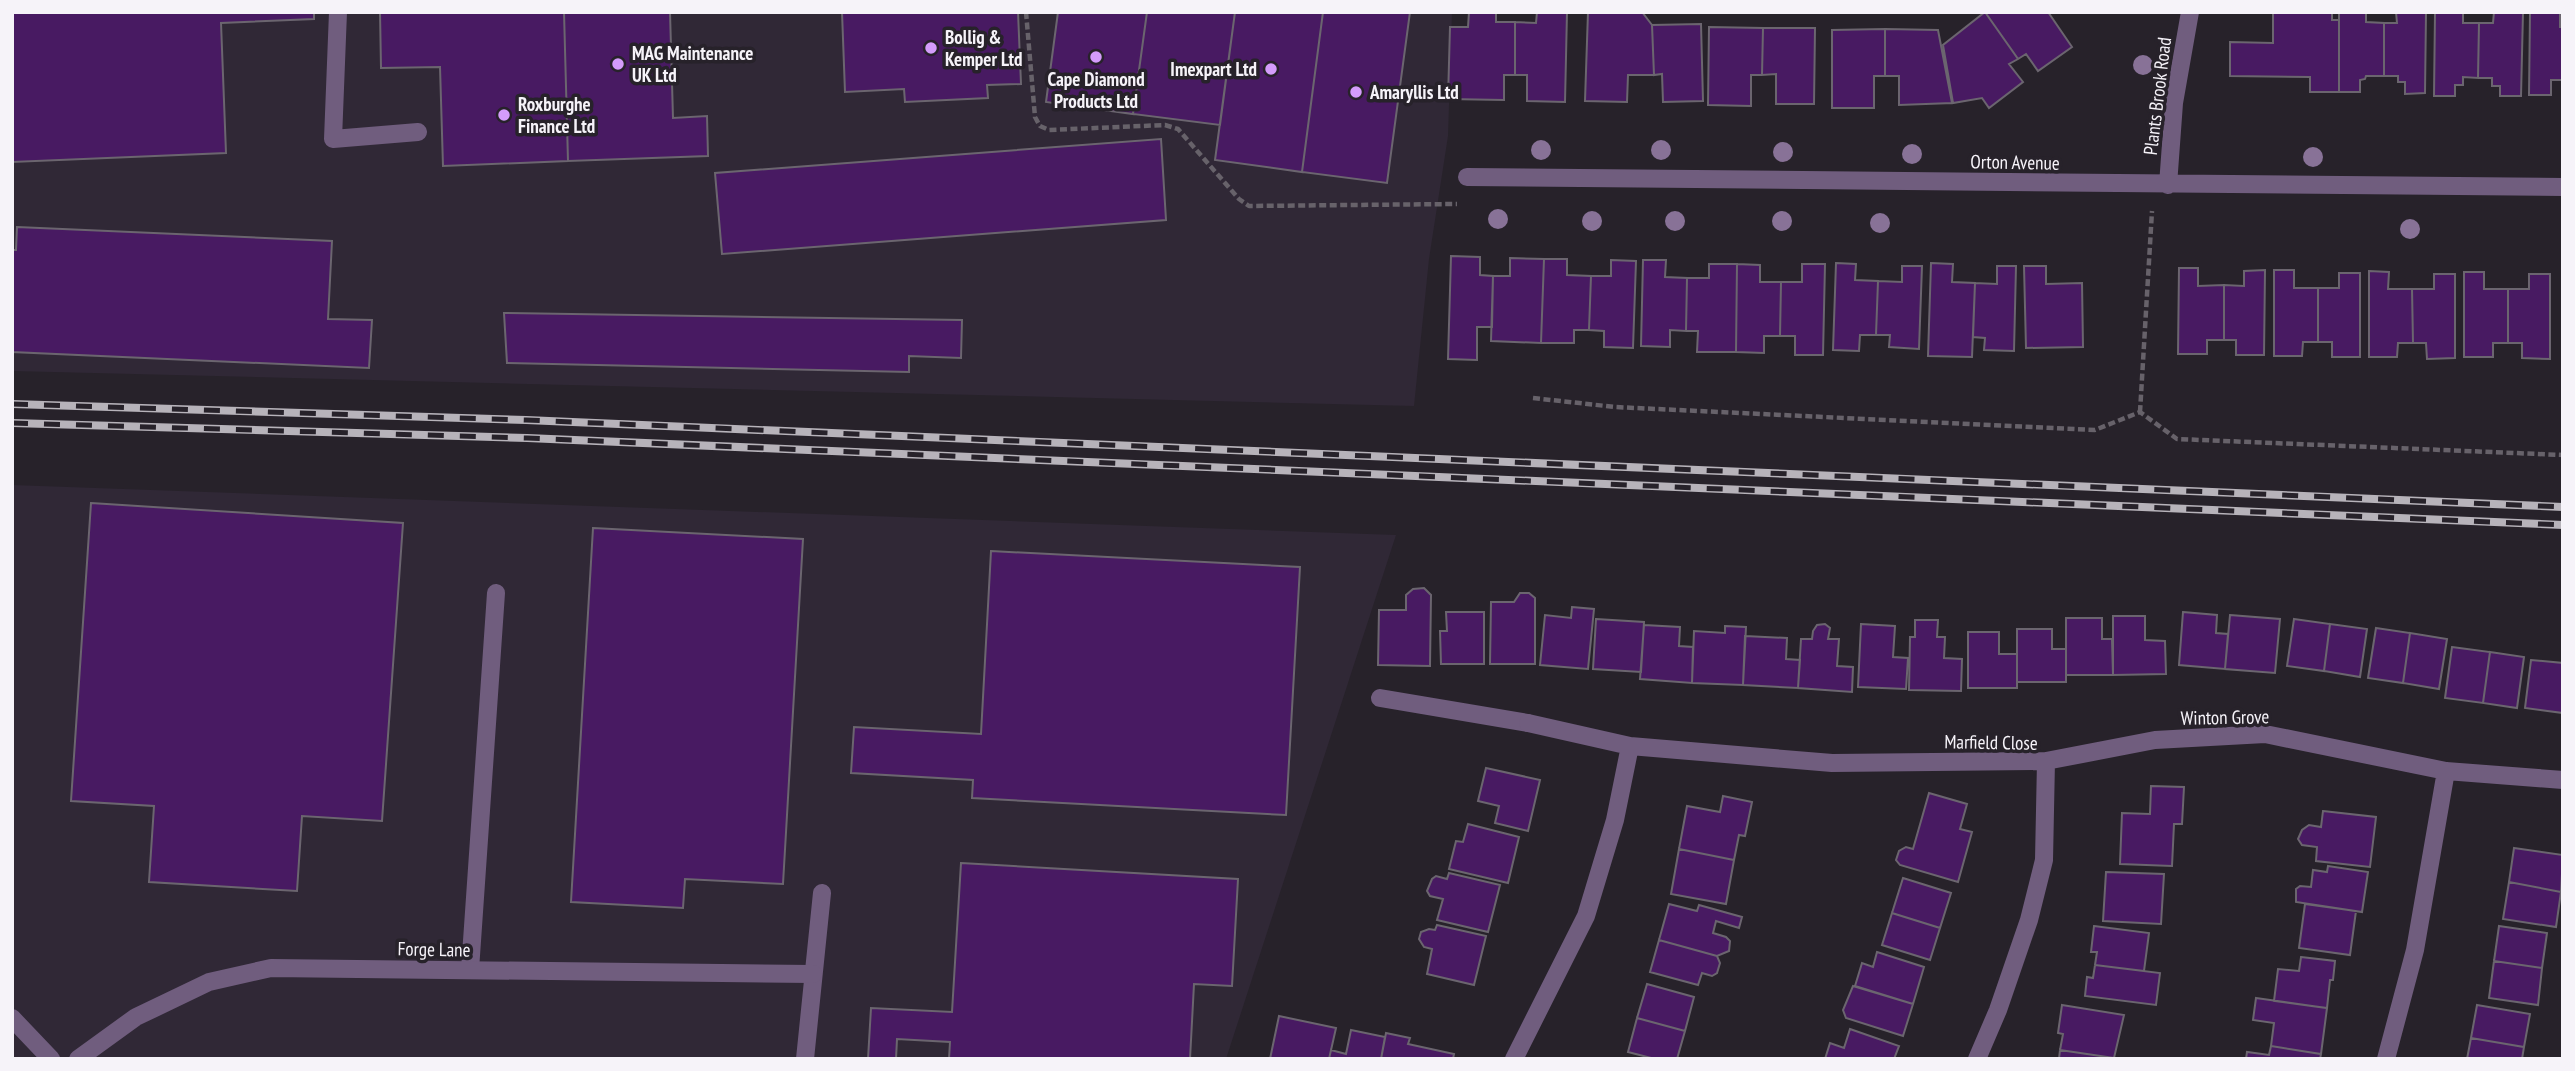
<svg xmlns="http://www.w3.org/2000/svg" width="2575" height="1071" font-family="'PT Sans Narrow',sans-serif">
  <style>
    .built { fill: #302836 }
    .building { fill: #481a62; stroke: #6b656f; stroke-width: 2 }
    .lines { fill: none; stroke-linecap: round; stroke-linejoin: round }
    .path { stroke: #67626a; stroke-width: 4.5; stroke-dasharray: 7 3.5; stroke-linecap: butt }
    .service { stroke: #705d7e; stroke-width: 18 }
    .minor { stroke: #705d7e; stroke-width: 18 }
    .rail-casing { stroke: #b7b3ba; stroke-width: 8 }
    .rail { stroke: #27222a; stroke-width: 5; stroke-dasharray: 16; stroke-linecap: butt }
    .tree { fill: #887297 }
    .poi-dot { fill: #d49cfb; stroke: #27222a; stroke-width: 2.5 }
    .labels { text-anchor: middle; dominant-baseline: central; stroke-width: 7; stroke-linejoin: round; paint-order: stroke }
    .poi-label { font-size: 19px; font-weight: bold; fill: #f6f3f9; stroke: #27222a; text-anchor: start }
    .street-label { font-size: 19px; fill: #f6f3f9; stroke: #27222a }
  </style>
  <rect width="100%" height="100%" fill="#27222a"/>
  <!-- built -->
  <path class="built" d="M12,12H1452L1448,136L1429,259L1414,406L12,371Z
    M12,485L1396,535L1226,1059H12Z"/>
  <!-- building -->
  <path class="building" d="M12,12H314V19L221,23L226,153L12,162Z
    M380,12H564L568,161L443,166L440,67L381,68Z
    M564,12H670L673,118L707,116L708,156L568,161Z
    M842,12H1018L1021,84L987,85L988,98L905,102L904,89L845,92Z
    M1058,12H1147L1133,114L1046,102Z
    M1147,12H1235L1220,125L1133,114Z
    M1235,12H1323L1302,172L1215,160Z
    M1323,12H1410L1387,183L1302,172Z
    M1469,12H1496V22H1515V75H1504V100L1448,99L1450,27H1468Z
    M1537,12H1567L1565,102L1527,101V75H1515V22L1536,23Z
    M1588,12H1642L1652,25L1654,75H1628L1627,102L1585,101Z
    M1985,12H2048L2072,47L2038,71L2026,54L2018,59Z
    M1985,12L2018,59L2009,64L2023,82L1989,108L1982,98L1953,103L1943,45Z
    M2339,12H2366V22L2384,23V76H2366L2365,79L2360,80V92H2339Z
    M2396,12H2426L2425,93L2405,94V82H2398V76H2384V23H2397Z
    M2435,12H2463V23H2479L2478,78L2463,77V85H2455V96H2434Z
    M2494,12H2523L2521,96H2500V86H2492V78H2478L2479,23H2493Z
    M2530,12H2560V27H2563V80H2551V95H2529Z
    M2273,13H2332V20H2339V92H2310V77L2230,76V42L2273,43Z
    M1701,24L1703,101L1663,102L1662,74L1654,75L1652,25Z
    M1709,27L1763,28L1762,75H1751V106L1708,105Z
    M1763,28H1815L1814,104H1776V74L1762,75Z
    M1885,29V76H1874V108H1832V30Z
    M1885,29L1938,30L1952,103L1899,105V76H1885Z
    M1161,139L1166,220L722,254L715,173Z
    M17,227L332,241L328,319L372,320L369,368L12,352V250H16Z
    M1451,256L1480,257V275L1493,276L1492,327H1477V360L1448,359Z
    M1510,258L1544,259L1541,343L1491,341L1493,276H1510Z
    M1544,259H1567V275L1591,276L1589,330H1574V343H1541Z
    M1611,260L1636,261L1633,348L1604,347V331L1589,330L1591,276H1611Z
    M1643,260H1666L1665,277L1687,278L1686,331L1670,330V347L1641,346Z
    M1836,263L1856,264L1855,280L1878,281L1876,335H1860L1859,351L1833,350Z
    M1931,263L1953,264L1952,282L1975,283L1972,357L1928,356Z
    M1709,264H1737L1736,352H1697L1698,331H1686L1687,278H1709Z
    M1737,264L1760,265V282H1781L1780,336H1764V353L1736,352Z
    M1802,264H1825L1823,355H1795V336H1780L1781,282H1802Z
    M1902,266H1922L1919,349L1889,347L1890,335H1876L1878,281L1902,282Z
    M1997,266H2016L2014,351L1984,350L1985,338L1973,337L1975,283L1997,284Z
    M2024,266H2046V284L2082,283L2083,347L2026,348Z
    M2179,268H2198V286L2224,285V340H2207V354H2178Z
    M2265,270L2264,355H2236V340H2224V285L2244,286V271Z
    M2274,270H2294V288H2318V342H2303L2302,356H2274Z
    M2369,271L2389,272L2388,289H2412L2413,343H2398L2397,357H2369Z
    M2464,272H2484V289H2508V343H2493V357H2464Z
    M2339,273H2360V357H2332V342H2318V288H2339Z
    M2434,274H2455V358L2427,359L2426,343H2413L2412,289H2434Z
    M2529,274H2550V359L2522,358V343H2508V289H2529Z
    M504,313L962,320L961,358L909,356V372L507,363Z
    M91,503L403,523L382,821L302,816L297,891L149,882L154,806L71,801Z
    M593,528L803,539L783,884L685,879L683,908L571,902Z
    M991,551L1300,567L1286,815L972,798L973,780L851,773L854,727L981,734Z
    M1424,588L1431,595L1430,666L1378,665L1379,610H1406V595L1413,589Z
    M1520,593H1529L1535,598V664H1490L1491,602H1514Z
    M1572,607L1594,609L1588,669L1540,665L1545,615L1571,618Z
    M1446,612H1484V664H1441L1440,631H1447Z
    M2183,612L2217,615L2216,633L2228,634L2225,669L2179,665Z
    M2230,615L2280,619L2275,673L2225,669Z
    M2113,616H2145V640L2165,641L2166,674L2113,675Z
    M2066,618H2102V639H2112L2113,675H2066Z
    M1596,619L1644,622L1641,672L1593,669Z
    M2294,619L2330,624L2324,671L2287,666Z
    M1915,620H1938L1937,637H1945L1944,658L1962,659L1961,691L1909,690L1910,637H1915Z
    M1825,624L1830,628L1828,639H1839L1837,666L1853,667L1852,692L1798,688L1801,639H1812L1813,631L1817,625Z
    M1861,624L1895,626L1893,657L1908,658L1906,689L1858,687Z
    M2330,624L2367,629L2360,677L2324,671Z
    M1644,625L1680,627L1679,646L1693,647L1692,683L1640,679Z
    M1725,626L1746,627L1743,685L1692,683L1694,631L1725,633Z
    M2376,628L2410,633L2403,683L2368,678Z
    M2017,629H2052V649H2066V682H2017Z
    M1968,632H1999V654H2017V688H1968Z
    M2410,633L2447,639L2439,689L2403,683Z
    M1745,636L1787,638L1786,659L1800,660L1798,688L1743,685Z
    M2452,647L2490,652L2483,703L2445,698Z
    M2490,652L2524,657L2517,708L2483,703Z
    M2531,660L2563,663V713L2525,708Z
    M1486,768L1540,780L1528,831L1495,823L1499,806L1478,801Z
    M2151,786L2184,787L2182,824H2174L2172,866L2120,864L2122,813L2150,814Z
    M1929,793L1967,804L1960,829L1972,832L1958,882L1900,865L1896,860L1899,851L1906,847L1913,849Z
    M1723,796L1752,802L1745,836L1739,835L1734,860L1679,849L1687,806L1720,812Z
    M2323,811L2376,817L2370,867L2316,861L2317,847L2302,845L2298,839L2302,830L2309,825L2321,827Z
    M1468,824L1519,837L1508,883L1449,869L1456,841L1463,842Z
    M2514,848L2563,855L2561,892L2509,882Z
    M1679,849L1734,860L1726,904L1671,894Z
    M961,863L1238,879L1232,986L1194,984L1190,1059H949L950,1042L897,1039L896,1059H868L871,1008L952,1012Z
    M2328,866L2368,872L2362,912L2296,902V889L2300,886L2311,887L2313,870L2327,872Z
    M2106,872L2164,874L2161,924L2103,921Z
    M1449,873L1500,885L1488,932L1437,920L1443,899L1430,896L1427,891L1432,879L1436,876L1447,879Z
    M1903,878L1951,893L1940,928L1892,913Z
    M2509,882L2561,892L2556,927L2503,919Z
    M1669,904L1697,911L1699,905L1742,917L1739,928L1716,921L1713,933L1726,937L1730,941L1729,951L1717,956L1659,940Z
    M2305,904L2356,911L2350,955L2299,948Z
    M1892,913L1940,928L1930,960L1882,945Z
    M1437,925L1486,936L1474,985L1427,974L1432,949L1424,947L1419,939L1421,932L1429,929L1435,930Z
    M2094,926L2149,933L2144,971L2095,965L2097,952H2091Z
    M2499,926L2547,933L2542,968L2494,961Z
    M1659,940L1717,956L1720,963L1717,973L1712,976L1702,973L1698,985L1650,972Z
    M1877,952L1924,967L1913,1004L1855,986L1862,963L1873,967Z
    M2301,957L2335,961L2333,980H2330L2327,1008L2274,1001L2278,969L2299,971Z
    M2494,961L2542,968L2538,1005L2489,998Z
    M2095,965L2160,973L2156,1005L2085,996L2087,977L2093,978Z
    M1647,984L1694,997L1685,1031L1637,1018Z
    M1853,986L1913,1004L1903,1036L1846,1018L1843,1010Z
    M2256,998L2327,1008L2321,1054L2271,1046L2274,1023L2253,1020Z
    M2062,1005L2124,1015L2114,1058L2060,1050L2063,1034L2058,1033Z
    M2477,1005L2530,1014L2524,1047L2471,1038Z
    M1279,1016L1336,1028L1329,1059H1270Z
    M1637,1018L1685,1031L1677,1059H1655L1628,1052Z
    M1850,1029L1899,1046L1894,1059H1825L1830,1043L1844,1048Z
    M1351,1030L1385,1037L1381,1059H1329L1331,1050L1346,1054Z
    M1386,1033L1410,1038L1408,1044L1454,1054L1453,1059H1381Z
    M2471,1038L2524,1047L2522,1059H2467Z
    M2271,1046L2321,1054L2320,1059H2246L2247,1052L2269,1055Z
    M2060,1050L2114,1058L2059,1059Z"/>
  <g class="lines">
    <!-- path -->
    <path class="path" d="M1026,12L1035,117L1040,126L1049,130L1165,125L1178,129L1239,199L1249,206L1457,204
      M1533,398L1615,407L2095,430L2140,412L2177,439L2563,455
      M2140,412L2152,211"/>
    <!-- service -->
    <path class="service" d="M338,12L333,139L418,132
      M1380,698L1528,723
      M470,970L496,593
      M12,1018L51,1059
      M805,1059L822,893"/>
    <!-- minor -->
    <path class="minor" d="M1467,177L2563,187
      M2168,185L2174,103L2190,12
      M1528,723L1630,746L1832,763L2046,761L2155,740L2265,734L2446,771L2563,780
      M78,1059L136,1017L209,982L271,968L813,974
      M1514,1059L1586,916L1615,820L1630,746
      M1977,1059L1998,1010L2029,920L2044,860L2046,761
      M2386,1059L2415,950L2446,771"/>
    <defs>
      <path id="rail" d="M12,404L526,420L2563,507
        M12,423L527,438L2563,525"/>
    </defs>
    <!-- rail casing -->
    <use href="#rail" class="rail-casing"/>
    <!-- rail -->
    <use href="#rail" class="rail"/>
  </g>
  <!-- trees -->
  <g class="tree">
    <circle cx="2143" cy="65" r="10"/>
    <circle cx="1541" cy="150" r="10"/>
    <circle cx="1661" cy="150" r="10"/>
    <circle cx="1783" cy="152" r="10"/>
    <circle cx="1912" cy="154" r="10"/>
    <circle cx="2313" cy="157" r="10"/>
    <circle cx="1498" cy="219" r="10"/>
    <circle cx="1592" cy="221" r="10"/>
    <circle cx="1675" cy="221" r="10"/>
    <circle cx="1782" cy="221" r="10"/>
    <circle cx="1880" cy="223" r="10"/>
    <circle cx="2410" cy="229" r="10"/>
  </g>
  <!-- markers -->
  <g class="poi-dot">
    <circle cx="931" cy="48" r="7"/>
    <circle cx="1096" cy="57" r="7"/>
    <circle cx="618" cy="64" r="7"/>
    <circle cx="1271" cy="69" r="7"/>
    <circle cx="1356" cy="92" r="7"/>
    <circle cx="504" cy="115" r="7"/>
  </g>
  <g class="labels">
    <!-- poi labels -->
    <g class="poi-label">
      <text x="945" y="37">Bollig &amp;<tspan x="945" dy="22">Kemper Ltd</tspan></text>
      <text x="632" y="53">MAG Maintenance<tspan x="632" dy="22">UK Ltd</tspan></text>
      <text x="1257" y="69" text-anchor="end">Imexpart Ltd</text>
      <text x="1096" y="79" text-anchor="middle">Cape Diamond<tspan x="1096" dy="22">Products Ltd</tspan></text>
      <text x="1370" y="92">Amaryllis Ltd</text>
      <text x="518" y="104">Roxburghe<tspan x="518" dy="22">Finance Ltd</tspan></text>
    </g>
    <!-- street labels -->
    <g class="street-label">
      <text transform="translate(2157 96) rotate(-83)">Plants Brook Road</text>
      <text transform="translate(2015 162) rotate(1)">Orton Avenue</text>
      <text transform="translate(2225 717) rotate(-1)">Winton Grove</text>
      <text transform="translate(1991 742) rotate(1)">Marfield Close</text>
      <text transform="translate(434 949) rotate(1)">Forge Lane</text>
    </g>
  </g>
  <!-- border -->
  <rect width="2575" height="1071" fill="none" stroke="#f6f3f9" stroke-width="28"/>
</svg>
